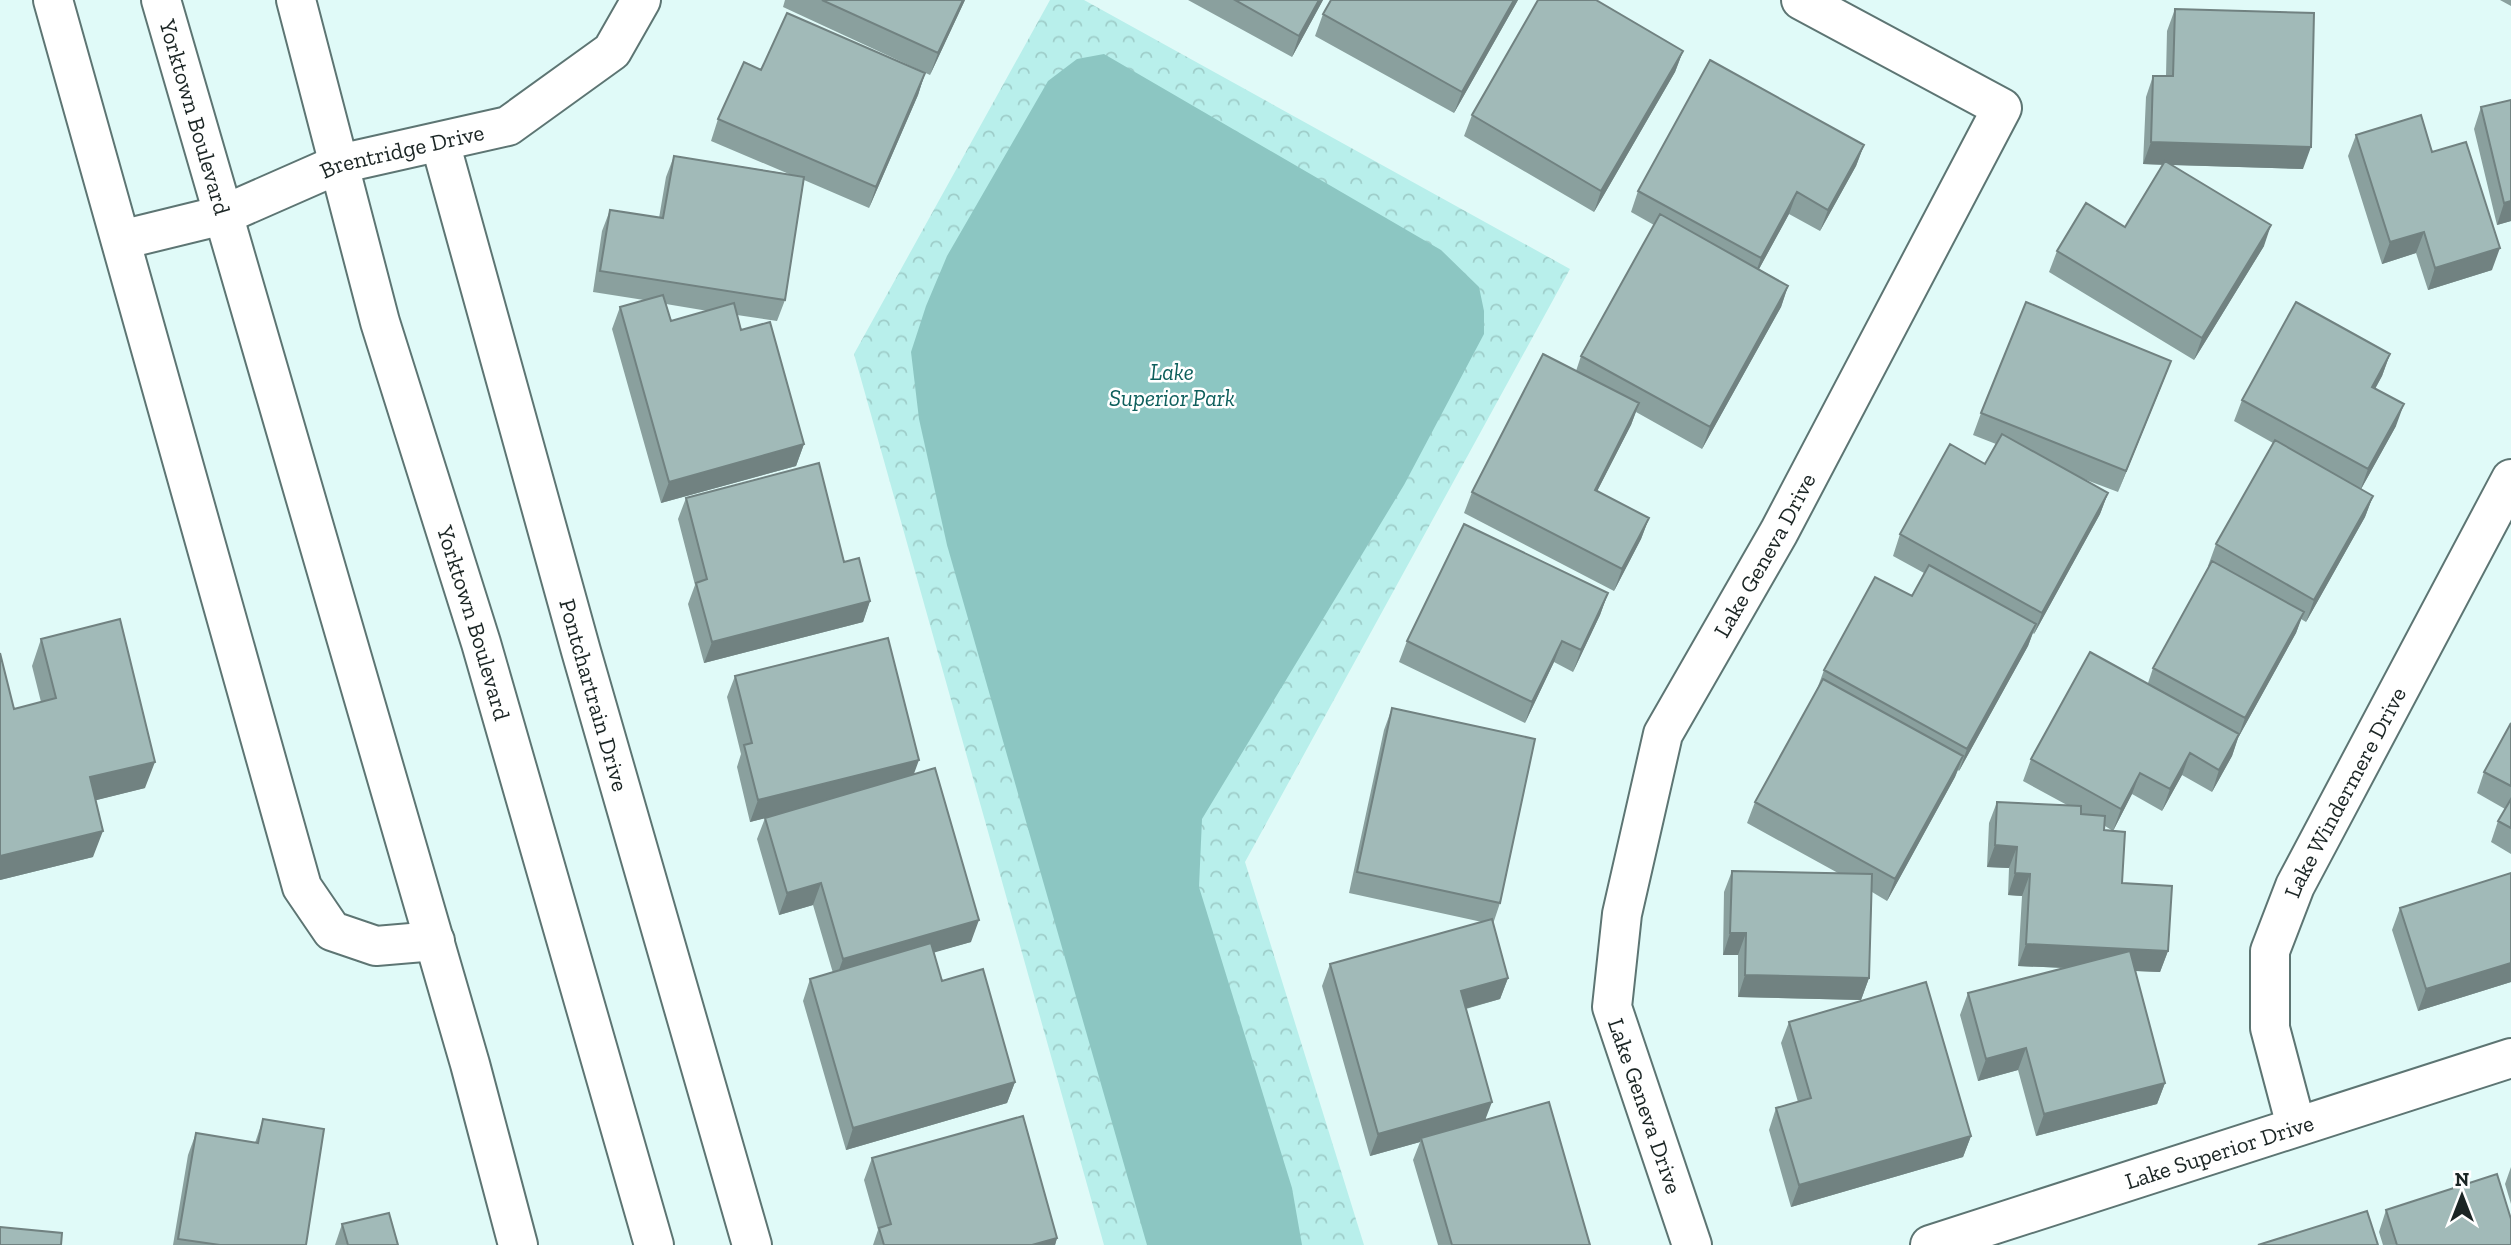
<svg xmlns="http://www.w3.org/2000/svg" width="2511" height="1245" font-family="'Zilla Slab',serif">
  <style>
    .park { fill: url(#park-crowns) }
    .water { fill: #8cc6c2 }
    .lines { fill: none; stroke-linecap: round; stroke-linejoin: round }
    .minor-casing { stroke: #5d7573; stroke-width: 42 }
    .major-casing { stroke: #5d7573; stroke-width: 42 }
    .minor { stroke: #fff; stroke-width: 38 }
    .major { stroke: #fff; stroke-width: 38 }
    .wall { fill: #8aa09e; fill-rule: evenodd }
    .shaded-wall { fill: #718281 }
    .building { fill: #a1bab8; stroke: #718281; stroke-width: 2 }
    .labels { text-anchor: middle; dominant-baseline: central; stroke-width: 5; stroke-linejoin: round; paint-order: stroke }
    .street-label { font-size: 23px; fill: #1b2524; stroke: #fff }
    .park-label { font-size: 23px; font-style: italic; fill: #0e5f5c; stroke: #fff }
  </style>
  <defs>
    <pattern id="park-crowns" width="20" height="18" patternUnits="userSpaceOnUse" patternTransform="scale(1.75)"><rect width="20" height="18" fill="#b8efeb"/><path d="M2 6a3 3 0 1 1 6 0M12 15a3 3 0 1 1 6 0" fill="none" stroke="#9ecdc9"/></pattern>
  </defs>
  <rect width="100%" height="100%" fill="#e0faf8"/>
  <!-- park -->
  <path class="park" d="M1050,0H1084L1570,269L1245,862L1364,1245H1104L854,354Z"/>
  <!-- water -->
  <path class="water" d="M1104,54L1441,250L1479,287L1484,311V334L1404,485L1202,819L1199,887L1292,1188L1302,1245H1147L947,545L919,419L911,352L926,306L947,256L1048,81L1077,59Z"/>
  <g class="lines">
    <defs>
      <g id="minor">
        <path d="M53,0L302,887L332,931L376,946L435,941"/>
        <path id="s1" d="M440,142L581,651L752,1245"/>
        <path id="s2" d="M121,240L223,215L339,164L508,126L612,51L641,0"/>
        <path id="s3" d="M2296,1126L2270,1028V951L2295,886L2511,479"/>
        <path id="s4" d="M1692,1245L1612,1007L1622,914L1663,734L1779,532L2002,108L1801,0"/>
        <path id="s5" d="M1930,1245L2511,1058"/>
      </g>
      <g id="major">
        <path id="s6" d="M161,0L470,1064L518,1245"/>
        <path id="s7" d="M296,0L380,322L481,643L654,1245"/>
      </g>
    </defs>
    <!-- minor casing -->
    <use href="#minor" class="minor-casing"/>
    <!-- major casing -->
    <use href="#major" class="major-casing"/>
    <!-- minor -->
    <use href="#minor" class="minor"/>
    <!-- major -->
    <use href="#major" class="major"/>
  </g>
  <!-- wall -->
  <path class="wall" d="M785,0H965L930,75L783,7Z
    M1188,0H1323L1292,57Z
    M1518,0L1454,113L1315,36L1323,14Z
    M2500,0H2511V6Z
    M2175,9L2303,169L2172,165L2264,246L2194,360L2049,272L2057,251L2125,227L2163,165L2143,164L2146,97L2153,76H2166L2167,31Z
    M1683,51L1675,72L1594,212L1464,136L1472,115Z
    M761,70L925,73L918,95L869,208L804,180L785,300L777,321L737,315L741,330L804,444L796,466L661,503L612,329L620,307L644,300L593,292L602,231L610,210L659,218L666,177L674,156L789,174L711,141L718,119ZM666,304L708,311L671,321Z
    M2481,107L2511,221L2497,225L2474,129Z
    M2356,135L2432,152L2492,270L2428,290L2416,253L2382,264L2348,156Z
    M1864,145L1856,166L1820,231L1789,214L1759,269L1788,286L1781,307L1702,449L1636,412L1631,425L1597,491L1649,518L1641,539L1614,591L1464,513L1472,492L1576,371L1581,356L1654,225L1631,212L1638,191Z
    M2390,354L2382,376L2375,388L2396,426L2361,489L2373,496L2365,517L2306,622L2301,619L2296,633L2238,738L2232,756L2212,792L2182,775L2162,811L2132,794L2113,831L2105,826L2104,830L2122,883L2168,951L2160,972L2135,971L2165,1083L2157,1104L2036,1136L2018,1070L1978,1081L1960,1015L1968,993L2065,968L2018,966L2022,896L2008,895L2009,868L1987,867L1989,823L1997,802L2067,805L2023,781L2031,759L2148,683L2153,668L2209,566H2208L2216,544L2273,443L2234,421L2242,400Z
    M2171,361L2118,492L2081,478L2108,493L2100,514L2034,634L2033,633L2028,646L1959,771L1958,770L1955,777L1887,901L1872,892L1869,978L1861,1000L1738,997V955H1723L1724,892L1732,871L1838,873L1747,823L1755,802L1816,692L1824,670L1912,596L1924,573L1893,556L1900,534L1985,464L1996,444L1973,435L1981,413Z
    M686,498L844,562L870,601L863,622L704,663L688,604L695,585L678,519Z
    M1608,593L1600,615L1573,672L1554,662L1525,723L1399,662L1407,641Z
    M41,639L145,788L96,800L93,857L0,880V653L14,709L41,702L32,666Z
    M735,676L913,775L971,942L934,952L942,981L1015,1082L1007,1103L846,1150L803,1001L810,979L833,973L813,905L779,915L757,839L765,818L750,822L737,767L741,754L727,697Z
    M1392,708L1500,903L1493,924L1508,978L1500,999L1466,1009L1486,1120L1590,1245H1438L1413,1160L1420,1142L1370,1156L1322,986L1330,964L1482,922L1349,893L1384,730Z
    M2511,723V854L2491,842L2498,821L2505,809L2477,793L2484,772Z
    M2511,873V982L2418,1011L2392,930L2400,908Z
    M1789,1022L1971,1136L1963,1157L1791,1207L1769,1130L1776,1108L1798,1102L1781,1043Z
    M263,1119L306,1245H173L188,1155L196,1133L255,1143Z
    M872,1158L1057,1238L1055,1245H873L878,1230L864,1180Z
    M2511,1167V1204L2505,1184Z
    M2386,1210L2511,1245H2383L2379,1232Z
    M342,1224L398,1245H335Z"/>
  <!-- shaded-wall -->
  <path class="shaded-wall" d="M963,0H965L930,75L938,53Z
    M1319,0H1323L1292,57L1299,36Z
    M1514,0H1518L1454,113L1462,92Z
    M1683,51L1675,72L1594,212L1601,191Z
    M925,73L918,95L869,208L876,187Z
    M2151,142L2311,147L2303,169L2143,164Z
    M1864,145L1856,166L1820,231L1828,210Z
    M1797,192L1789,214L1753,280L1761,258Z
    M2511,201V221L2497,225L2504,203Z
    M2271,225L2264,246L2194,360L2202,338Z
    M2424,232L2416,253L2382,264L2390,242Z
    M2500,248L2492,270L2428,290L2435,268Z
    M1788,286L1781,307L1702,449L1710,427Z
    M2390,354L2382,376L2365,408L2372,387Z
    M2171,361L2163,382L2118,492L2126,471Z
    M1639,403L1631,425L1587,511L1595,490Z
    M2404,404L2396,426L2360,491L2368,469Z
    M804,444L796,466L661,503L669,482Z
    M2108,493L2100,514L2034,634L2042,613Z
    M2373,496L2365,517L2306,622L2314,600Z
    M1649,518L1641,539L1614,591L1622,569Z
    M1608,593L1600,615L1573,672L1581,650Z
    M870,601L863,622L704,663L712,642Z
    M2304,612L2296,633L2238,738L2232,756L2212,792L2219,770L2239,735L2245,718Z
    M2036,624L2028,646L1959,771L1967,749Z
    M1562,641L1554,662L1525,723L1532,702Z
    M2190,753L2182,775L2162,811L2170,789Z
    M1963,756L1955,777L1887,901L1895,879Z
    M919,760L911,782L750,822L758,800Z
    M155,762L145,788L81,804L90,777Z
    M2140,773L2132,794L2113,831L2121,809Z
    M103,831L93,857L0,880V856Z
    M1995,845L2017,847L2009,868L1987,867Z
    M2015,873L2030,874L2022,896L2008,895Z
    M821,883L813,905L779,915L787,893Z
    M979,920L971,942L835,981L843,959Z
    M1730,933H1746L1738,955H1723Z
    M2026,944L2168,951L2160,972L2018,966Z
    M2511,963V982L2418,1011L2426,989Z
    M1745,975L1869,978L1861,1000L1738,997Z
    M1508,978L1500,999L1453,1012L1461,991Z
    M2026,1048L2018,1070L1978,1081L1986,1059Z
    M1015,1082L1007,1103L846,1150L853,1128Z
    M2165,1083L2157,1104L2036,1136L2044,1114Z
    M1492,1102L1484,1123L1421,1138L1420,1142L1370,1156L1378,1134Z
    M1971,1136L1963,1157L1791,1207L1799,1185Z
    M1057,1238L1055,1245H1032Z"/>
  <!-- building -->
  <path class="building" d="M822,0H963L938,53Z
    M1235,0H1319L1299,36Z
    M1331,0H1514L1462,92L1323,14Z
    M1538,0H1596L1683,51L1601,191L1472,115Z
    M2175,9L2314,13L2311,147L2151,142L2153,76H2173Z
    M787,13L925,73L876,187L718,119L744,62L761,70Z
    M1710,60L1864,145L1828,210L1797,192L1761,258L1638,191Z
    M2511,100V201L2504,203L2481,107Z
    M2421,115L2432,152L2466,142L2500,248L2435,268L2424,232L2390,242L2356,135Z
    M674,156L804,177L785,300L600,271L610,210L663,218Z
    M2165,161L2271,225L2202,338L2057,251L2086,203L2125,227Z
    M1660,214L1788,286L1710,427L1581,356Z
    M663,295L671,321L734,303L741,330L770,322L804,444L669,482L620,307Z
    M2026,302L2171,361L2126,471L1981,413Z
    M2296,302L2390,354L2372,387L2404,404L2368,469L2242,400Z
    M1543,354L1639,403L1595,490L1649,518L1622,569L1472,492Z
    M2002,434L2108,493L2042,613L1900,534L1950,444L1985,464Z
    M2275,440L2373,496L2314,600L2216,544Z
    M819,463L844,562L859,558L870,601L712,642L696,583L707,579L686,498Z
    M1464,524L1608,593L1581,650L1562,641L1532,702L1407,641Z
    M2212,561L2304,612L2245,718L2153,668Z
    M1929,565L2036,624L1967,749L1824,670L1875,577L1912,596Z
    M120,619L155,762L90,777L103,831L0,856V653L14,709L56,698L41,639Z
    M888,638L919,760L758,800L744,745L752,743L735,676Z
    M2090,652L2239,734L2219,770L2190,753L2170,789L2140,773L2121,809L2031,759Z
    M1823,679L1963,756L1895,879L1755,802Z
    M1392,708L1535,739L1500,903L1357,872Z
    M2511,723V786L2484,772Z
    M935,768L979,920L843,959L821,883L787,893L765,818Z
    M2511,799V828L2498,821Z
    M1997,802L2081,806V814L2105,816L2104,830L2125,832L2122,883L2172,886L2168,951L2026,944L2030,874L2015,873L2017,847L1995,845Z
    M1732,871L1872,874L1869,978L1745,975L1746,933H1730Z
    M2511,873V963L2426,989L2400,908Z
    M1492,919L1508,978L1461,991L1492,1102L1378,1134L1330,964Z
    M931,943L942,981L983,969L1015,1082L853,1128L810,979Z
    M2130,951L2165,1083L2044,1114L2026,1048L1986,1059L1968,993Z
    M1926,982L1971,1136L1799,1185L1776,1108L1811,1098L1789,1022Z
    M1549,1102L1590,1245H1452L1421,1138Z
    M1023,1116L1057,1238L1032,1245H884L879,1228L891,1224L872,1158Z
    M263,1119L324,1129L306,1245H220L178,1239L196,1133L258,1143Z
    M2497,1174L2511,1219V1245H2397L2386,1210Z
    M2367,1211L2378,1245H2258Z
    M389,1213L398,1245H348L342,1224Z
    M0,1227L62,1233L61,1245H0Z"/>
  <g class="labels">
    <!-- street labels -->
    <g class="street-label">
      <text stroke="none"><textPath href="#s6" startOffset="122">Yorktown Boulevard</textPath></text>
      <text stroke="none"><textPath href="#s2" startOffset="296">Brentridge Drive</textPath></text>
      <text stroke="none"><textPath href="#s4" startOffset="735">Lake Geneva Drive</textPath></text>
      <text stroke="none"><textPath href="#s7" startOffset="648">Yorktown Boulevard</textPath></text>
      <text stroke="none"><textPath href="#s1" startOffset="574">Pontchartrain Drive</textPath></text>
      <text stroke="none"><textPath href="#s3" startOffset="354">Lake Windermere Drive</textPath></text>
      <text transform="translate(1645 1106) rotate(71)">Lake Geneva Drive</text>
      <text stroke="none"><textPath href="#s5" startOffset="304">Lake Superior Drive</textPath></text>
    </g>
    <!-- park labels -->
    <g class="park-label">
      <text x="1172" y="372">Lake<tspan x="1172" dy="26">Superior Park</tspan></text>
    </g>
  </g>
  <!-- north arrow -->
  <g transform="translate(2462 1196)" stroke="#ffffff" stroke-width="5" paint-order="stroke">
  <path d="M0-5L12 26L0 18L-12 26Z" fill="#1b2524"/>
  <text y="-10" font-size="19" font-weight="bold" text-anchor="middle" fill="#1b2524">N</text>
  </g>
</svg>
